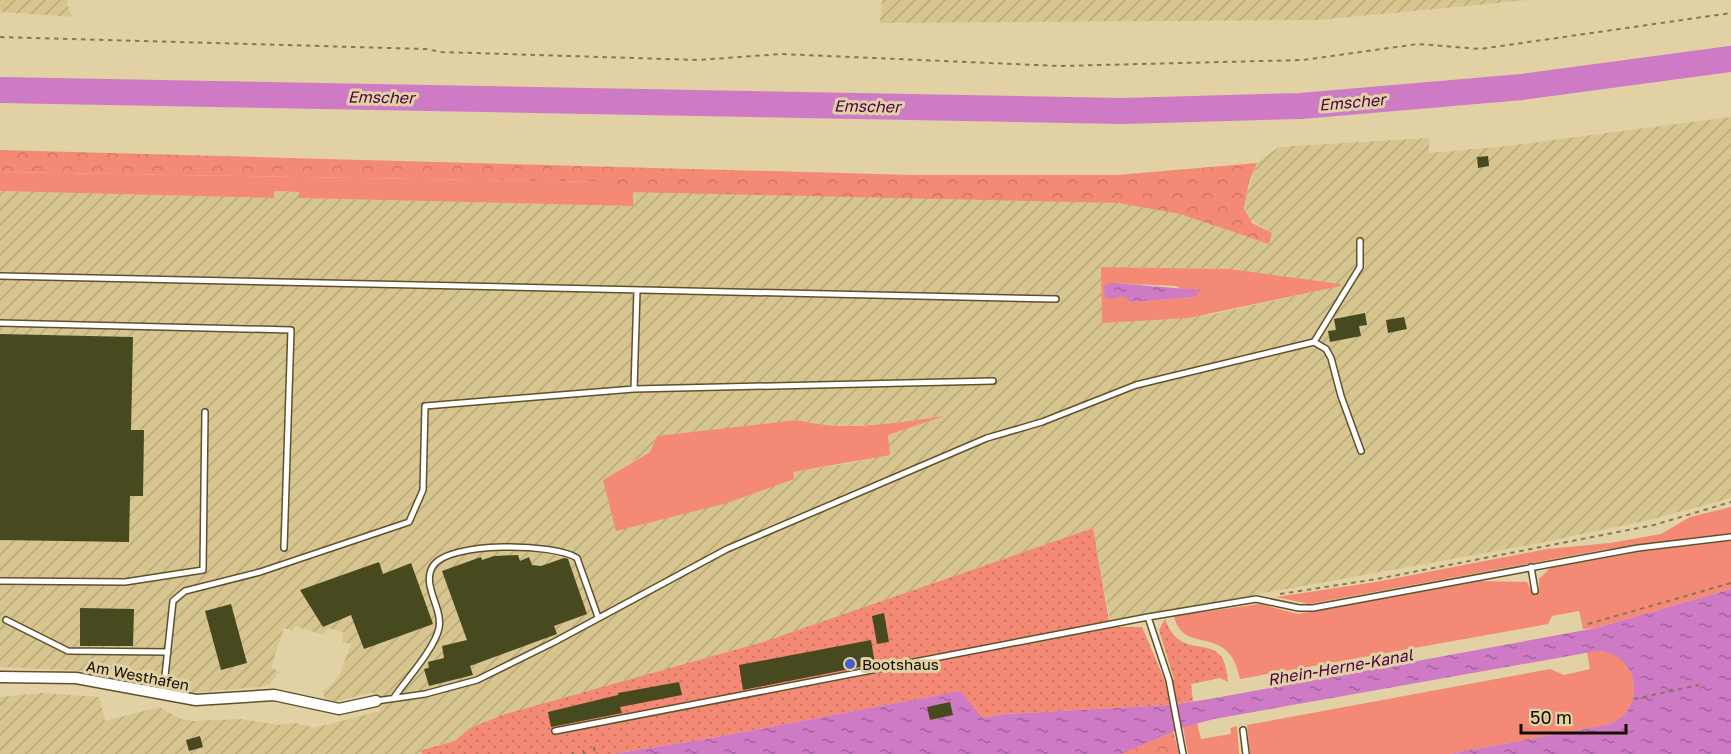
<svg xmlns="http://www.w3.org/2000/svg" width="1731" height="754" font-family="'Golos Text',sans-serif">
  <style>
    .industrial { fill: url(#industrial-furrows); fill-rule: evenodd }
    .grass { fill: #f48976; fill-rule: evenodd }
    .forest { fill: url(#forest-crowns) }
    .park { fill: url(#park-dots) }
    .water { fill: url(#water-ripples) }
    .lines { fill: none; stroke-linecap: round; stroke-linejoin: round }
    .river { stroke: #ce7ac5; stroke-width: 26 }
    .building { fill: #47491f }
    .lane-casing { stroke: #5f5128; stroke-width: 8 }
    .street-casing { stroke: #5f5128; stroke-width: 13 }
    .path { stroke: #84785a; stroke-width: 2; stroke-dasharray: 4.5 4.5; stroke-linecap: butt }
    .lane { stroke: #fff; stroke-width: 5 }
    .street { stroke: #fff; stroke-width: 10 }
    .poi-dot { fill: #475cd1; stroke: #e1d1a4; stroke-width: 2 }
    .labels { text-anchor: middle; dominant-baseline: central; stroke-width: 6; stroke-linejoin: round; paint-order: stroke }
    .poi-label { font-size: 15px; fill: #140e01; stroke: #e1d1a4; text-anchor: start }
    .street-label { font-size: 15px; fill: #140e01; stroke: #e1d1a4 }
    .water-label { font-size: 16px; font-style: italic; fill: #4e004a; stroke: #e1d1a4 }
  </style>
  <defs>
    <pattern id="industrial-furrows" width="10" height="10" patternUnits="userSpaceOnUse" patternTransform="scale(1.5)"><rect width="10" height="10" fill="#d7c590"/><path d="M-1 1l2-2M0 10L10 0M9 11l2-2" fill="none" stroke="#b8a87a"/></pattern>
    <pattern id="forest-crowns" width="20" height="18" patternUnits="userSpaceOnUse" patternTransform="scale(1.5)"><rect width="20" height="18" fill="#f48976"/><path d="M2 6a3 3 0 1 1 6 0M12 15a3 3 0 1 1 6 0" fill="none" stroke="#d07564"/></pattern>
    <pattern id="park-dots" width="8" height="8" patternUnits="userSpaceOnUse" patternTransform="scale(1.5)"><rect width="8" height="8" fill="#f48976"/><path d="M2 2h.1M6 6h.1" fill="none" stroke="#d07564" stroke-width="1.8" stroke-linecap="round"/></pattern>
    <pattern id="water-ripples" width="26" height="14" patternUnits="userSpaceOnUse" patternTransform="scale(1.5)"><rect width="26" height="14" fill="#ce7ac5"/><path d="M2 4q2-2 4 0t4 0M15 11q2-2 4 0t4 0" fill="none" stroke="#a6629e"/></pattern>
  </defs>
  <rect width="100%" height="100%" fill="#e1d1a4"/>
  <!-- industrial -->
  <path class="industrial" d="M0,0H68L67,5L73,17L0,12Z
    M882,0H1528L1318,20L880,23Z
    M1731,117V498L1649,520L1540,543L1110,621L1093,528L763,642L505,714L470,728L455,741L421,749L422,754H0V697L43,693L99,697L105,721L159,707L181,719L194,721L240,719L280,725L296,723L314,728L380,711L373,692L336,702H325L323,692L339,676L351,644L342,642L343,632L328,628L323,635L295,626L293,631L284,628L271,667L279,672L270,684L260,687L188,693L106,672L0,667V191L273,198L274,191L299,192V198L633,206V192L655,191L1118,203L1180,214L1269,244L1272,233L1249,219L1244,203L1257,163L1279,147L1429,138V153L1498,147ZM1101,267L1230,269L1340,286L1209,315ZM939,417L888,435V439L858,462L793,472L603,480L650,451L657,436L797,420L814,425H878Z"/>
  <!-- grass -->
  <path class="grass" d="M0,172L601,182L633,192V206L299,198V192L274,191V198L0,191Z
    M1101,267L1230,269L1340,284L1341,286L1188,318L1102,323ZM1113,283L1176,286L1195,297L1131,302L1122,296Z
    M944,416L888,435L890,455L793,472L794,479L727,503L616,531L603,480L650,452L657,436L797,420C844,432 896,423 944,416Z
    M1731,507V533L1602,550L1309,604L1276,597L1376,582L1547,549L1610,543L1661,534L1690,517Z
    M1731,541V589L1596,628L1583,629L1579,611L1552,616L1548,624L1240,679C1229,621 1183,657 1174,616L1260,604L1298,614L1480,581L1527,582L1532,592L1539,590V579L1550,568L1646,551Z
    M1597,651C1639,651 1648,708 1610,724L1449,754H1250L1247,725L1550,669L1564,675L1590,669L1587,652Z
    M1197,723L1201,739L1231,734L1230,728L1237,726L1239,754H1188L1183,727Z"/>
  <!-- forest -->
  <path class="forest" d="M0,150L913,175H1117L1257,163L1249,182L1244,208L1252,223L1272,233L1269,244L1180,214L1118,203L626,192L601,182L0,172Z
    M1173,731L1179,754H1121Z"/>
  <!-- park -->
  <path class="park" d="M1093,528L1110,627H1142L1165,681L1174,679L1159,630L1165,619C1180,660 1209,636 1223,659C1226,666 1227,675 1228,682L1220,678L1191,684L1193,701L1169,705L1006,714L982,718L945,694L706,739L612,754H422L421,750L455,741L470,728L505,714L763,642Z"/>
  <!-- water -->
  <path class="water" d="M1113,283L1200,290L1195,297L1131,302L1122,296L1111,299L1105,297L1104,286Z
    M1731,589V754H1449L1610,724C1648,708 1639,652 1597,651L1214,719L1184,727L1121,754H612L706,739L960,691L982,718L1006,714L1169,705L1210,699L1596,628Z"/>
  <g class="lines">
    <!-- river -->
    <path class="river" d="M0,90L1122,111L1301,106L1522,87L1731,59"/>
  </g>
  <!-- building -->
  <path class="building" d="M1488,156L1489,166L1478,168L1477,157Z
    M1365,313L1367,325L1359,326L1361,336L1330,342L1328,331L1336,330L1334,319Z
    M1404,317L1407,329L1388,333L1386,320Z
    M0,334L133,337L131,430H144L143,496H130L129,542L0,540Z
    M518,555L520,561L529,557L532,565L541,566L564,558L568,559L587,614L554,626L557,634L470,666L473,675L429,686L424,669L429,668L428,662L444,658L442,646L467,640L442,571L481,557L482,560L494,556Z
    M379,562L383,574L411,563L433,624L364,649L351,615L323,627L300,590Z
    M231,604L247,663L221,670L205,611Z
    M80,608L134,609L133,646H80Z
    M884,613L889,642L877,644L872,616Z
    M871,640L875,664L743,690L739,665Z
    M679,682L682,695L620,707L622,713L551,727L548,712L618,695V693Z
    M950,702L953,715L930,720L927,707Z
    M200,736L203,747L189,751L186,740Z"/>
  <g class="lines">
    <defs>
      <path id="lane" d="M0,276L1056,299
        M0,323L291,330L284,548
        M1314,342L1326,349L1331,358L1341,396L1361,451
        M634,389L637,290
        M1531,567L1535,591
        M0,581L125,582L203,570L205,412
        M1148,617L1169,680L1183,754
        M6,620L68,651L168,652
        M163,695L173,601L185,591L260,572L409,522L423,490L425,406L634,389L993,381
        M395,696C407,679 435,648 439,628C443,608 421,585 433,566C449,541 554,543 577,558L598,617
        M376,701L425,694L477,680L556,641L727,549L987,438L1042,422L1136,385L1314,342L1360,267V241
        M1243,730L1246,754
        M555,731L1148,617L1256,599L1299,608H1313L1638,548L1731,537"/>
      <path id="street" d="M0,677L76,678L196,700L274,695L339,709L376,701"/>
    </defs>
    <!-- lane casing -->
    <use href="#lane" class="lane-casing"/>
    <!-- street casing -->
    <use href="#street" class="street-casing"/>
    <!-- path -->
    <path class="path" d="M0,37L426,49L441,52L698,60L781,54L1060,66L1303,60L1418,44L1480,49L1731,13
      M1280,594L1377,579L1654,525L1731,502
      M1588,624L1731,583
      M1634,699L1699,685
      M594,747L595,754
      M583,750L584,754
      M572,752L573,754"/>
    <!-- lane -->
    <use href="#lane" class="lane"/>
    <!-- street -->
    <use href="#street" class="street"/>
  </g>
  <!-- markers -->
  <circle class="poi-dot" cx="850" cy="664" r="6"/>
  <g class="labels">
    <!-- poi labels -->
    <g class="poi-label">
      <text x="862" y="664">Bootshaus</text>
    </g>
    <!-- street labels -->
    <g class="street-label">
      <text transform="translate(138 675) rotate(11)">Am Westhafen</text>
    </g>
    <!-- water labels -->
    <g class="water-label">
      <text transform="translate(381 97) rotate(1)">Emscher</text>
      <text transform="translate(1352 102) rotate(-5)">Emscher</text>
      <text transform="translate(867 106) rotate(1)">Emscher</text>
      <text transform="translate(1340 667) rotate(-10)">Rhein-Herne-Kanal</text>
    </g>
  </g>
  <!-- scale -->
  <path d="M1521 724v9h105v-9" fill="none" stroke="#140e01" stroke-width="3"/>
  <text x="1530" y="724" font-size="18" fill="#140e01" stroke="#e1d1a4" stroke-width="4.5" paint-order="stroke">50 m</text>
</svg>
